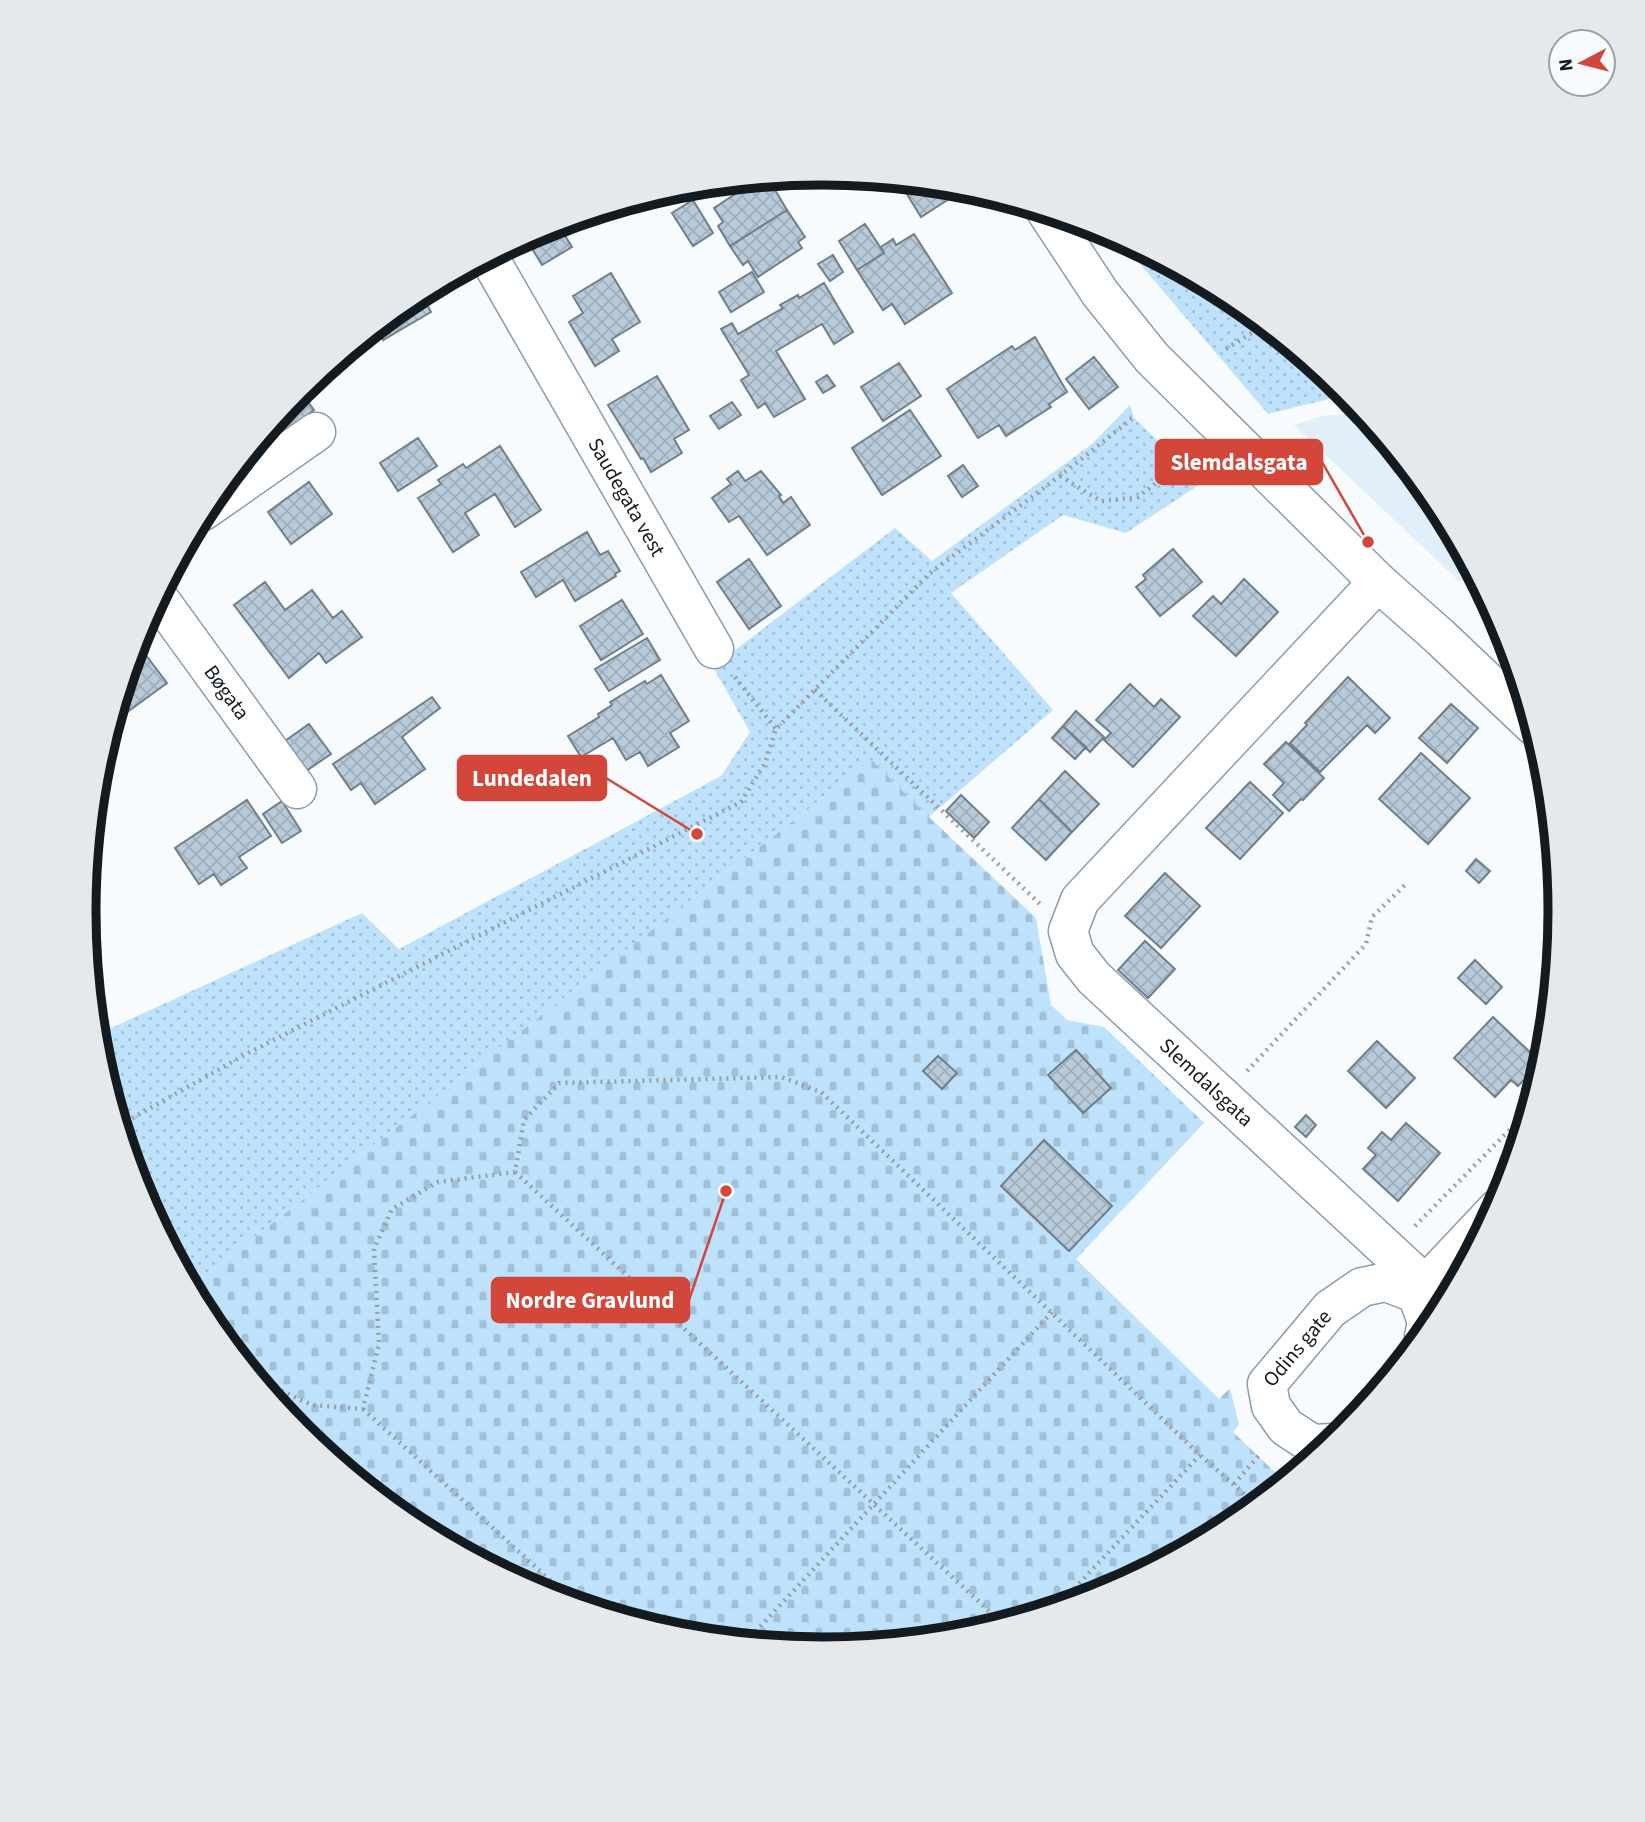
<svg xmlns="http://www.w3.org/2000/svg" width="1645" height="1822" font-family="'Source Sans 3',sans-serif">
  <style>
    .built { fill: #e1effb }
    .grass { fill: url(#grass-dots) }
    .cemetery { fill: url(#cemetery-stones) }
    .building { fill: url(#building-cross-hatch); stroke: #6f7f8c; stroke-width: 2 }
    .lines { fill: none; stroke-linecap: round; stroke-linejoin: round }
    .minor-casing { stroke: #8c9caa; stroke-width: 41 }
    .path { stroke: #989ea1; stroke-width: 4.5; stroke-dasharray: 2 5; stroke-linecap: butt }
    .minor { stroke: #fff; stroke-width: 38 }
    .labels { text-anchor: middle; dominant-baseline: central; stroke-width: 7; stroke-linejoin: round; paint-order: stroke }
    .street-label { font-size: 21px; fill: #141b20; stroke: #f7fbfe }
    .rim { fill: none; stroke: #141b20; stroke-width: 9 }
    .leader { fill: none; stroke: #d3463a; stroke-width: 2.5 }
    .callout-dot { fill: #d3463a; stroke: #f7fbfe; stroke-width: 2.5 }
    .callout { fill: #d3463a; stroke: #d3463a; stroke-width: 2.5 }
    .callout-label { font-size: 23px; text-anchor: middle; font-weight: bold; fill: #fff }
  </style>
  <defs>
    <pattern id="grass-dots" width="8" height="8" patternUnits="userSpaceOnUse" patternTransform="scale(1.75)"><rect width="8" height="8" fill="#bee1fc"/><path d="M2 2h.1M6 6h.1" fill="none" stroke="#a2c0d8" stroke-width="1.8" stroke-linecap="round"/></pattern>
    <pattern id="cemetery-stones" width="16" height="16" patternUnits="userSpaceOnUse" patternTransform="scale(1.75)"><rect width="16" height="16" fill="#bee1fc"/><path d="M2 7V4a2 2 0 0 1 4 0v3zM10 15v-3a2 2 0 0 1 4 0v3z" fill="#a2c0d8"/></pattern>
    <pattern id="building-cross-hatch" width="8" height="8" patternUnits="userSpaceOnUse" patternTransform="scale(1.75)"><rect width="8" height="8" fill="#b9cbd9"/><path d="M0 0l8 8M0 8l8-8" fill="none" stroke="#9eaeba"/></pattern>
  </defs>
  <rect width="100%" height="100%" fill="#f7fbfe"/>
  <!-- built -->
  <path class="built" d="M1363,412L1437,501L1495,610L1462,579L1459,581L1294,425L1322,416Z"/>
  <!-- grass -->
  <path class="grass" d="M1122,238L1233,297L1349,394L1268,414L1123,244Z
    M1130,405L1134,418L1202,483L1126,533L1063,515L951,593L1053,710L929,817L872,760L190,1287L140,1193L98,1055L96,1035L362,913L399,949L721,776L750,732L713,667L895,528L932,561L1092,444Z"/>
  <!-- cemetery -->
  <path class="cemetery" d="M872,760L929,817L1036,918L1051,1005L1061,1014L1067,1020L1104,1027L1204,1123L1076,1259L1219,1399L1230,1388L1239,1425L1233,1432L1285,1482L1232,1525L1105,1593L966,1635L822,1649L678,1635L540,1593L412,1525L300,1433L208,1321L190,1287Z"/>
  <!-- building -->
  <path class="building" d="M758,179L762,185L769,180L787,210L730,246L718,226L723,222L714,208Z
    M910,181L961,186L963,190L921,217L902,186Z
    M693,200L713,233L693,246L672,213Z
    M787,210L805,237L798,242L802,248L758,277L748,261L743,265L730,246Z
    M569,220L559,226L572,247L542,265L525,237L540,229Z
    M865,224L884,253L857,270L839,241Z
    M914,234L952,293L905,324L892,304L883,310L857,270L884,253L881,247L893,239L896,245Z
    M833,255L843,272L830,281L818,264Z
    M752,272L764,292L731,312L719,292Z
    M611,273L640,322L612,339L619,351L595,366L569,322L583,313L573,296Z
    M824,283L853,332L834,344L822,324L776,351L805,399L774,417L765,403L758,408L741,380L749,375L721,329L732,323L738,334L783,308L780,305L798,295L799,298Z
    M430,288L431,290L422,296L431,312L383,340L376,327L413,297Z
    M1035,337L1067,392L1049,404L1051,407L1006,436L999,425L978,438L947,389L1012,346L1015,350Z
    M1094,357L1118,387L1089,409L1066,379Z
    M899,363L921,396L883,421L861,387Z
    M827,375L835,386L823,393L816,382Z
    M657,376L689,430L674,439L682,453L651,472L643,458L641,459L608,405Z
    M300,391L314,410L310,413L311,414L234,471L224,482Z
    M732,402L741,415L719,429L710,416Z
    M910,410L941,456L882,495L852,448Z
    M418,438L437,466L398,491L380,463Z
    M500,446L541,510L515,527L495,494L465,513L479,535L453,552L418,498L441,484L438,480L463,464L466,468Z
    M963,465L978,486L962,497L948,476Z
    M738,471L745,481L761,471L781,495L779,496L783,503L791,497L810,525L767,555L739,516L729,522L712,498L731,484L727,479Z
    M309,482L332,514L291,544L268,512Z
    M587,532L600,555L608,551L620,571L615,574L616,576L575,601L563,580L536,597L521,572Z
    M1173,549L1202,582L1160,616L1136,587L1146,579L1143,575Z
    M749,559L781,606L749,629L717,582Z
    M1244,579L1278,612L1236,656L1193,616L1213,596L1221,604Z
    M265,582L285,610L312,590L333,618L342,611L362,637L326,663L319,653L289,678L234,605Z
    M622,600L643,634L601,660L580,626Z
    M647,638L660,660L609,691L595,669Z
    M136,642L167,683L111,724Z
    M661,675L689,721L670,733L679,747L648,766L640,752L626,760L613,738L581,757L568,736L599,717L598,714L612,705L610,702L645,681L647,684Z
    M1348,677L1390,718L1375,733L1367,725L1320,772L1290,743L1307,725L1305,723Z
    M1130,684L1154,707L1161,699L1180,717L1133,767L1104,740L1111,733L1096,720Z
    M432,697L440,708L402,737L425,769L375,804L361,783L351,790L333,764Z
    M1451,704L1478,728L1447,763L1419,738Z
    M1076,711L1104,737L1090,752L1063,726Z
    M309,724L331,754L306,771L285,741Z
    M1063,726L1086,747L1075,759L1052,738Z
    M1286,742L1324,778L1303,800L1301,799L1289,811L1273,795L1284,783L1264,764Z
    M1421,753L1470,798L1428,844L1379,799Z
    M1065,771L1099,804L1072,832L1039,799Z
    M1250,782L1283,813L1240,859L1206,828Z
    M961,795L989,822L974,838L946,811Z
    M1039,799L1072,832L1046,860L1012,828Z
    M247,800L271,836L239,857L247,868L221,885L214,874L199,884L175,848Z
    M282,801L301,831L282,843L263,814Z
    M1476,859L1490,871L1479,883L1466,871Z
    M1165,873L1200,906L1161,948L1125,916Z
    M1145,941L1175,969L1148,998L1118,970Z
    M1475,960L1502,987L1486,1004L1458,978Z
    M1493,1017L1534,1056L1530,1060L1537,1066L1518,1086L1511,1080L1495,1097L1454,1058Z
    M1377,1041L1415,1078L1386,1108L1348,1071Z
    M1076,1050L1111,1088L1083,1113L1048,1075Z
    M938,1056L957,1073L942,1089L923,1071Z
    M1306,1115L1316,1125L1306,1137L1295,1127Z
    M1406,1123L1440,1153L1398,1201L1363,1169L1376,1155L1368,1148L1382,1132L1391,1140Z
    M1044,1140L1112,1206L1069,1251L1001,1186Z"/>
  <g class="lines">
    <defs>
      <g id="minor">
        <path d="M1046,211L1100,293L1152,358L1378,582L1439,636L1534,726"/>
        <path id="s1" d="M488,256L714,649"/>
        <path d="M203,511L316,432"/>
        <path id="s2" d="M1378,582L1080,900L1068,931L1075,954L1094,978L1446,1304"/>
        <path id="s3" d="M157,596L297,789"/>
        <path d="M1417,1294L1497,1209"/>
        <path id="s4" d="M1333,1443L1312,1444L1286,1427L1271,1406L1267,1384L1330,1309L1362,1287L1386,1282L1417,1294L1427,1322L1424,1337"/>
      </g>
    </defs>
    <!-- minor casing -->
    <use href="#minor" class="minor-casing"/>
    <!-- path -->
    <path class="path" d="M1226,349L1266,324
      M1060,476L1101,501L1138,497L1196,452
      M735,677L776,729
      M815,690L1040,904
      M1247,1071L1366,944L1372,917L1406,884
      M120,1125L250,1052L741,802L765,763L776,729L930,573L1060,476L1134,417
      M515,1172L1003,1624
      M1415,1226L1530,1109
      M256,1379L312,1405L363,1409L379,1344L374,1249L392,1209L438,1182L515,1172L524,1120L559,1083L781,1077L821,1092L1200,1455L1257,1505
      M363,1409L576,1604
      M1234,1484L1261,1453
      M1055,1609L1200,1455
      M746,1642L1052,1312"/>
    <!-- minor -->
    <use href="#minor" class="minor"/>
  </g>
  <g class="labels">
    <!-- street labels -->
    <g class="street-label">
      <text stroke="none"><textPath href="#s1" startOffset="278">Saudegata vest</textPath></text>
      <text stroke="none"><textPath href="#s3" startOffset="119">Bøgata</textPath></text>
      <text stroke="none"><textPath href="#s2" startOffset="677">Slemdalsgata</textPath></text>
      <text stroke="none"><textPath href="#s4" startOffset="147">Odins gate</textPath></text>
    </g>
  </g>
  <!-- crop -->
  <path d="M0 0H1645V1822H0ZM96 911a726 726 0 1 1 1452 0a726 726 0 1 1-1452 0Z" fill="#e5e9ec" fill-rule="evenodd"/>
  <path class="rim" d="M96 911a726 726 0 1 1 1452 0a726 726 0 1 1-1452 0Z"/>
  <!-- callouts -->
  <path class="leader" d="M1368 542L1322 462M697 834L606 778M726 1191L689 1300"/>
  <g class="callout-dot">
    <circle cx="1368" cy="542" r="7"/>
    <circle cx="697" cy="834" r="7"/>
    <circle cx="726" cy="1191" r="7"/>
  </g>
  <g class="callout">
    <rect x="1156" y="440" width="166" height="44" rx="7"/>
    <rect x="458" y="756" width="148" height="44" rx="7"/>
    <rect x="492" y="1278" width="197" height="44" rx="7"/>
  </g>
  <g class="callout-label">
    <text x="1239" y="470">Slemdalsgata</text>
    <text x="532" y="786">Lundedalen</text>
    <text x="590" y="1308">Nordre Gravlund</text>
  </g>
  <!-- north arrow -->
  <g transform="translate(1582 63) rotate(263)"><circle r="33" fill="#f7fbfe" stroke="#9ca1a5" stroke-width="2"/>
  <path d="M0-5L12 26L0 18L-12 26Z" fill="#d3463a"/>
  <text y="-10" font-size="19" font-weight="bold" text-anchor="middle" fill="#141b20">N</text>
  </g>
</svg>
